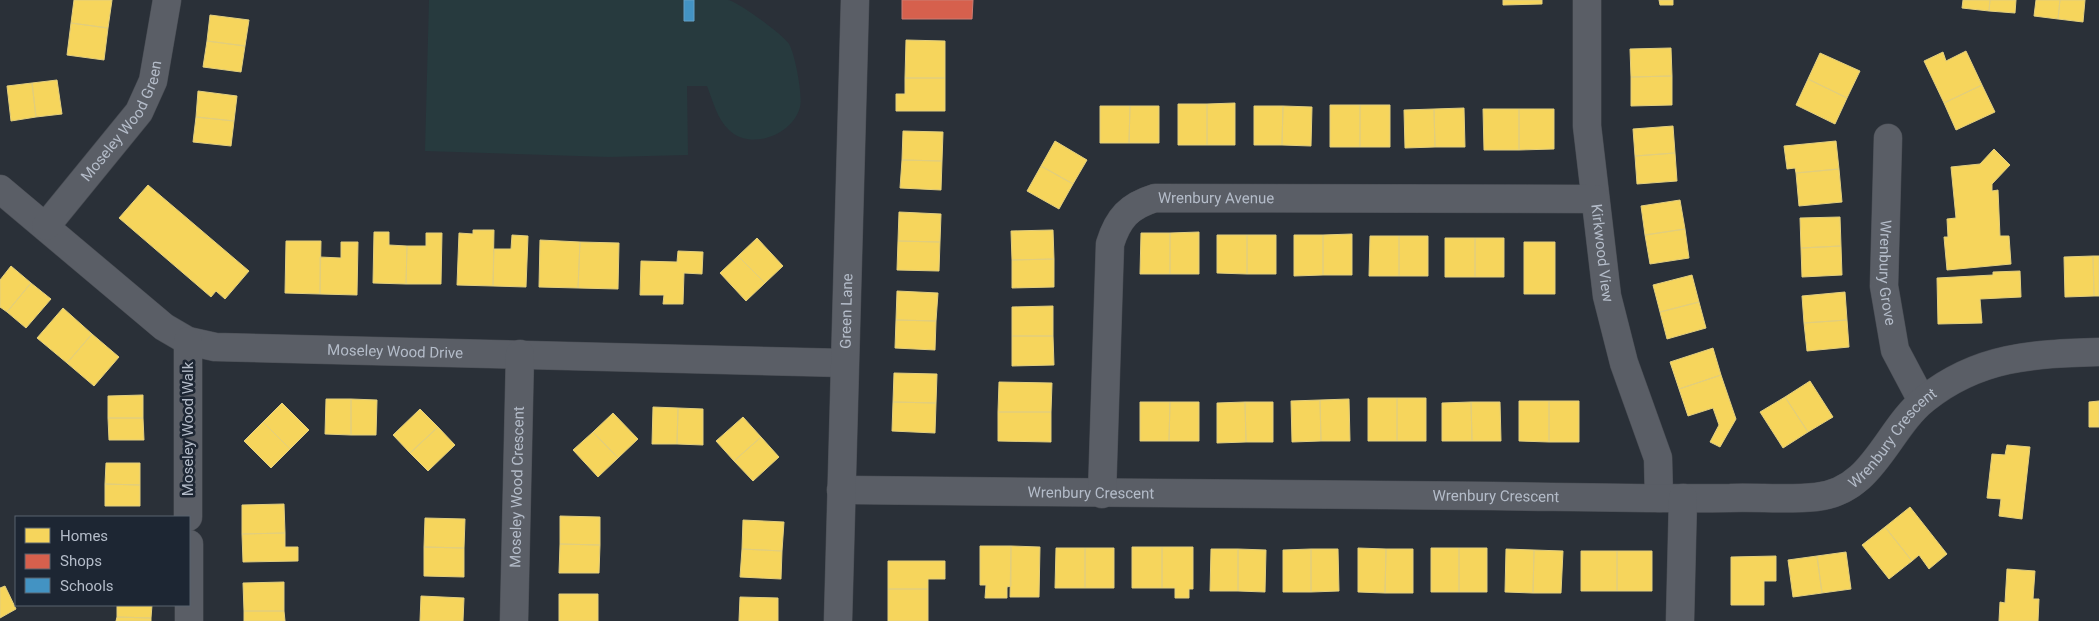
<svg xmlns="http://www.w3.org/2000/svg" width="2099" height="621" font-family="Roboto,sans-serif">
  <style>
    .green { fill: #273a3e }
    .homes { fill: #f6d55c; stroke: #e2ce7d }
    .shops { fill: #d6604d; stroke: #cc7c72 }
    .schools { fill: #4393c3; stroke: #659fc5 }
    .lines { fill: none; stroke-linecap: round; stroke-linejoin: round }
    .minor-casing { stroke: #484c53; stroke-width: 29 }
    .minor { stroke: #5a5e66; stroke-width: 28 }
    .labels { text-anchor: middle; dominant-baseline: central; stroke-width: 5; stroke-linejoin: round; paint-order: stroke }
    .street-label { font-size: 15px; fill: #b4bcc9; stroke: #1d2633 }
  </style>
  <rect width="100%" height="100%" fill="#2a3038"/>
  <!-- green -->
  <path class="green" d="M429,0H684L685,21L694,20V0C704,0 718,0 728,0C739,2 783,35 789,44C795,54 803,96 800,107C793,135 750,151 729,130C717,119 713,101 707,86H687L688,155L609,157L425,151Z"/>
  <!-- homes -->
  <path class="homes" d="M74,0H112L108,28L71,23Z
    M1503,0H1542V4L1503,5Z
    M1659,0H1673V5H1660Z
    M1963,0H1990L1989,11L1962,8Z
    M1990,0H2016L2015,13L1989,11Z
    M2036,0H2060L2058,19L2034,16Z
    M2060,0H2085L2083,22L2058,19Z
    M210,15L249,20L245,46L207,41Z
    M71,23L108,28L104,60L67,55Z
    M906,40L945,41V78H905Z
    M207,41L245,46L241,72L203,67Z
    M1671,48L1672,76L1631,77L1630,49Z
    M1966,51L1982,85L1944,103L1924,61L1943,52L1946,61Z
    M1820,53L1860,71L1847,98L1808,79Z
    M1672,76V105L1631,106V77Z
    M905,78H945V111H896V94H905Z
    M1808,79L1847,98L1835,124L1796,105Z
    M57,80L62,114L36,117L32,83Z
    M32,83L36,117L11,121L7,86Z
    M1982,85L1995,112L1956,130L1944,103Z
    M198,91L237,96L234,121L196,117Z
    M1235,103V145H1207V104Z
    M1178,104H1207V145H1178Z
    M1330,105H1360V147H1330Z
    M1360,105H1390V147H1360Z
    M1100,106H1130L1129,143H1100Z
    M1130,106H1159V143H1129Z
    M1254,106H1283L1282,145H1254Z
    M1283,106L1312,107L1311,146L1282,145Z
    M1464,108L1465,147H1435L1434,109Z
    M1434,109L1435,147L1405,148L1404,110Z
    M1483,109H1519V150H1484Z
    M1519,109H1554V149L1519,150Z
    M196,117L234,121L231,146L193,142Z
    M1673,126L1675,153L1635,156L1633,129Z
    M903,131L943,132L942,161L902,160Z
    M1055,141L1087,160L1073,184L1041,166Z
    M1836,141L1839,169L1796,173L1795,168L1787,169L1784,146Z
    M1994,149L2010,165L1992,184V191L1998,190L2000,236H2009L2011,264L1947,270L1944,237H1948L1947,219L1956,218L1951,167L1980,164Z
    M1675,153L1677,181L1637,184L1635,156Z
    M902,160L942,161L941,190L900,188Z
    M1041,166L1073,184L1059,209L1027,191Z
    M1839,169L1842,202L1799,206L1796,173Z
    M148,185L249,271L225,299L216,291L211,297L119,218Z
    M1680,200L1685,229L1645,235L1641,206Z
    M899,212L941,214L940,242L898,241Z
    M1840,217L1841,246L1801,248L1800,218Z
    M1685,229L1689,258L1650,264L1645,235Z
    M473,230H494L493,286L457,285L459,233L473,234Z
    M1053,230L1054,259L1012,260L1011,231Z
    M374,232H389V245L407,246L406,284L373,283Z
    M1199,232V274H1170V233Z
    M426,233H442L441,284H406L407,246H426Z
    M1141,233H1170V274H1140Z
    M1352,234V275H1323V235Z
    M512,235L528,236L526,287L493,286L494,249H511Z
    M1217,235H1247V274L1217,273Z
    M1247,235H1276V274H1247Z
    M1294,235H1323V275L1294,276Z
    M1370,236H1399V276H1369Z
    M1399,236H1428V276H1399Z
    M757,238L783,266L765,283L738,256Z
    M1445,238H1475V277H1445Z
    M1475,238H1504V277H1475Z
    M540,240L580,242L578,288L539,287Z
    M286,241H321L320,294L285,293Z
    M898,241L940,242L939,271L897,270Z
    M341,242H358L357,295L320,294V257L341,258Z
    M580,242L619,243L618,289L578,288Z
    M1524,242H1555V294H1524Z
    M1841,246L1842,275L1802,277L1801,248Z
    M678,251L703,252L702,274L684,273L683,304H663L664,295H640L641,261L677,262Z
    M738,256L765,283L746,301L720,273Z
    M2093,256L2094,296L2065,297L2064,257Z
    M2093,256H2099V296H2094Z
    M1054,259V287L1012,288V260Z
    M11,266L31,283L7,312L0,307V280Z
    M2020,271L2021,297L1980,299L1982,323L1938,324L1937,278L1993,275V272Z
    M1692,275L1699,302L1660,312L1653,285Z
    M31,283L51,299L26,328L7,312Z
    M897,291L938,293L936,321L896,320Z
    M1845,292L1847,320L1804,323L1802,296Z
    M1699,302L1706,328L1667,339L1660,312Z
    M1053,306V336H1012V307Z
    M63,308L92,334L67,363L37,338Z
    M896,320L936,321L935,350L895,348Z
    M1847,320L1849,347L1807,351L1804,323Z
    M92,334L119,357L94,386L67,363Z
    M1012,336H1053L1054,365L1012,366Z
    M1713,348L1721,375L1679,389L1670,362Z
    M894,373L937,374L936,403L893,402Z
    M1721,375L1736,419L1720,447L1710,442L1719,425L1713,408L1688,416L1679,389Z
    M1810,381L1833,417L1808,432L1785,397Z
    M999,382L1052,383L1051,412H998Z
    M143,395V418H108V396Z
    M1785,397L1808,432L1783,448L1760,412Z
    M1368,398H1397V441H1368Z
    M1397,398H1426V441H1397Z
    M326,399H351V435L325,434Z
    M351,399L377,400L376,435H351Z
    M1349,399L1350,441H1321L1320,400Z
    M1320,400L1321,441L1292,442L1291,401Z
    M1519,401H1549V442L1519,441Z
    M1549,401H1579V442H1549Z
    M2099,401V427H2089V402Z
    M893,402L936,403L935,433L892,431Z
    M1140,402H1170L1169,441H1140Z
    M1170,402H1199V441H1169Z
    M1245,402L1246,442L1217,443V403Z
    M1245,402H1273V442H1246Z
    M1471,402H1500L1501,441H1472Z
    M1471,402L1472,441H1442V403Z
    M282,403L309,430L290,449L263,422Z
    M653,407L678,408L677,444H652Z
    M678,408L703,409V445L677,444Z
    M420,409L438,427L410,453L393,435Z
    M998,412H1051V442L998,441Z
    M613,413L638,439L618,458L593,432Z
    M743,417L761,437L734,461L716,441Z
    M108,418H143L144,440H109Z
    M263,422L290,449L271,468L244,441Z
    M438,427L455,445L428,471L410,453Z
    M593,432L618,458L598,477L573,450Z
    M761,437L779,457L753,481L734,461Z
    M2007,445L2030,447L2022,519L1999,516L2001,499L1987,498L1992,454L2005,455Z
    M106,463H140V485L105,484Z
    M105,484L140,485V506H105Z
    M284,504L285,533L242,534V505Z
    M1910,507L1947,554L1929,569L1919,555L1912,561L1885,527Z
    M560,516L600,517V545L560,544Z
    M425,518L465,519L464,548L424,547Z
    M743,520L784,522L782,551L742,549Z
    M1885,527L1912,561L1889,579L1862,545Z
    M285,533V547H298V561L243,562L242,534Z
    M560,544L600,545L599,573H559Z
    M980,546H1011V586L1007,587V598H985L986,585H980Z
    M1011,546L1040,547L1039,597H1010Z
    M424,547L464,548V577L424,576Z
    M1132,547H1162V588H1132Z
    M1162,547H1193V589H1189V598H1175V588H1162Z
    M1056,548H1085V588H1055Z
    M1085,548H1114V588H1085Z
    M1358,548L1386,549L1385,593L1358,592Z
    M1431,548H1459V592H1431Z
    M1459,548H1487V592H1459Z
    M742,549L782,551L781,579L740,577Z
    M1211,549H1238V591H1210Z
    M1238,549L1266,550L1265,592L1238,591Z
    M1311,549V592H1283V550Z
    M1311,549H1338L1339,591L1311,592Z
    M1386,549H1413V593H1385Z
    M1506,549L1534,550L1533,593L1505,592Z
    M1534,550L1563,551L1561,593H1533Z
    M1581,551H1617V591H1581Z
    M1617,551H1652V591H1617Z
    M1846,552L1851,589L1822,593L1817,556Z
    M1776,556V581H1764V605H1731V557Z
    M1817,556L1822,593L1793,597L1788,560Z
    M888,561H945V579H928V589H888Z
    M2007,569L2035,571L2033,599H2039L2038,621H1999L2000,602L2005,603Z
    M284,582V611H244L243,583Z
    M5,586L16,609L0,618V588Z
    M888,589H928V621H888Z
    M559,594H598V621H559Z
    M421,596L464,598L463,621H420Z
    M740,597L778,598V621H739Z
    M117,605H152L151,618L117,617Z
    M244,611H284L285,621H244Z
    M117,617L151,618V621H116Z"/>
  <!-- shops -->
  <path class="shops" d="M902,0H973L972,19H902Z"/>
  <!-- schools -->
  <path class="schools" d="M684,0H694V21H684Z"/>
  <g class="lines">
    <defs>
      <g id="minor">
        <path id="s1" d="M1587,0V126L1607,296L1624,363L1658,458L1659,498"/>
        <path id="s2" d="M1888,138L1884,286L1895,350L1922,401"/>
        <path id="s3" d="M0,189L164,327L188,341L215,347L844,363"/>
        <path id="s4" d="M46,226L139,112L153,81L167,0"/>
        <path d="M188,341V517"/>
        <path id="s5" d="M841,490C1058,493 1275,495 1493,496C1572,497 1651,499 1730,498C1758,497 1788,500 1816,497C1874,491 1886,430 1925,399C1979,356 2033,354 2099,352"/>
        <path id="s6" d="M1102,494L1110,244C1118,218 1129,206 1155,198L1595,199"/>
        <path d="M189,544V621"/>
        <path id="s7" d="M514,621L520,354"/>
        <path id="s8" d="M838,621L855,0"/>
        <path d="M1680,621L1683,498"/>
      </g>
    </defs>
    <!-- minor casing -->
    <use href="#minor" class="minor-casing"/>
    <!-- minor -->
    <use href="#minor" class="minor"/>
  </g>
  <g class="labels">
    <!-- street labels -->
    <g class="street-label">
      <text stroke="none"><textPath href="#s4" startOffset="131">Moseley Wood Green</textPath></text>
      <text stroke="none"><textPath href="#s6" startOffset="379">Wrenbury Avenue</textPath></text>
      <text stroke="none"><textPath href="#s1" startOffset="254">Kirkwood View</textPath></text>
      <text stroke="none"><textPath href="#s2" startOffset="135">Wrenbury Grove</textPath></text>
      <text stroke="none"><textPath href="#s8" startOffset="310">Green Lane</textPath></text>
      <text stroke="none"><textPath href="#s3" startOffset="450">Moseley Wood Drive</textPath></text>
      <text transform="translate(188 429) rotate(-90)">Moseley Wood Walk</text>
      <text stroke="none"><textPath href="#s5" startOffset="1075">Wrenbury Crescent</textPath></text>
      <text stroke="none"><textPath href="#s7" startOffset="134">Moseley Wood Crescent</textPath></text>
      <text stroke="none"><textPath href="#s5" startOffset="250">Wrenbury Crescent</textPath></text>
      <text stroke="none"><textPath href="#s5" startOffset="655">Wrenbury Crescent</textPath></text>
    </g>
  </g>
  <!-- legend -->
  <rect x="15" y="516" width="175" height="90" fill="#1d2633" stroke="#59626f"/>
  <rect x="25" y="528" width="25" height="15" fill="#f6d55c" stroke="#59626f"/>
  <text x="60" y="541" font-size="15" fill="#b4bcc9">Homes</text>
  <rect x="25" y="554" width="25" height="15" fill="#d6604d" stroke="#59626f"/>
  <text x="60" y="566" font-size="15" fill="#b4bcc9">Shops</text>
  <rect x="25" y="578" width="25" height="15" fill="#4393c3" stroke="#59626f"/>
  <text x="60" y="591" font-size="15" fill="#b4bcc9">Schools</text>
</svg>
